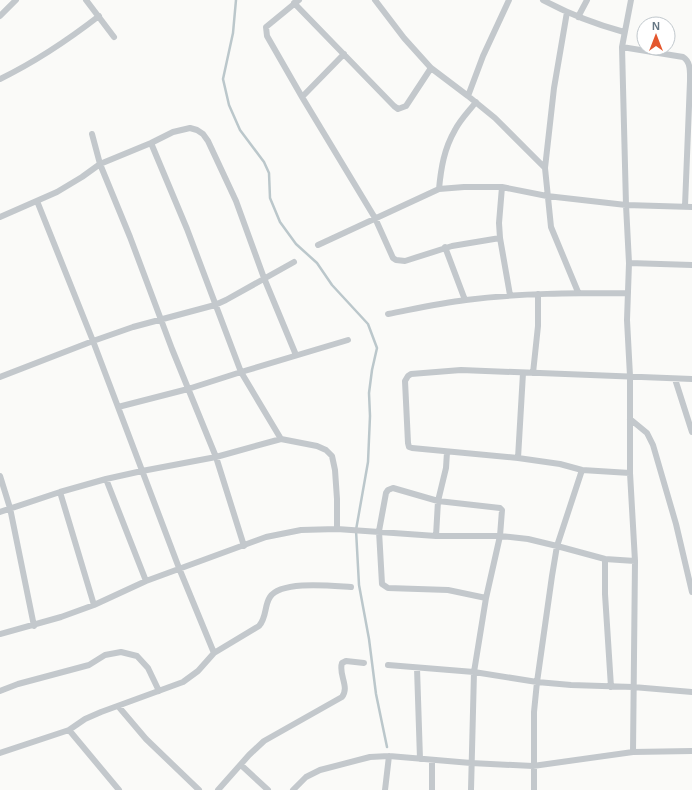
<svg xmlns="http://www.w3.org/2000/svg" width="692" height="790" font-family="Helvetica,sans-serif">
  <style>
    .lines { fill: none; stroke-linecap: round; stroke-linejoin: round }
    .stream { stroke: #bbc7cb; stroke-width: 2.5 }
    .street { stroke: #c3c8cc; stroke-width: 6 }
  </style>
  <rect width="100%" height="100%" fill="#fafaf8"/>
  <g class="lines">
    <!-- stream -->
    <path class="stream" d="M236,0L233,33L223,79L229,105L240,130L264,162L269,173L270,198L280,222L296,244L317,263L332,285L368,324L377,348L372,370L369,393L370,416L368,462L356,530L359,585L369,639L376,694L387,747"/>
    <!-- street -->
    <path class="street" d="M86,0L114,37
      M299,0L266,27L267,36L302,97L375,218L393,258L396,260L405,261L452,246L500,238
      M375,0L404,38L431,68L468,96L495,118L545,168L551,227L578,292
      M543,0C569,14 595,24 624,32
      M631,0L622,47L626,205L629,263L627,320L630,376V473L635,561L633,752
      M294,3L394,106L398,109L406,106L431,68
      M0,16L16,0
      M578,17L587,0
      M622,47L683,57C691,62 690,72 690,81L685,206
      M0,79C35,62 68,40 99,16
      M468,96L483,56L509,0
      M302,97L344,54
      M92,134L100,164L130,237L172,349L216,457L244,546
      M151,143L187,229L241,372L281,439
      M545,168L554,88L567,12
      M502,187L499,223L500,238L510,295
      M439,189C441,168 444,149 455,130C460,120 469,111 476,102
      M37,201L93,341L179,568L214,653
      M0,217L57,192L82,177L100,164L151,143L173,132L190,128L197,130L203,134L208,141L236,201L264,278L296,355
      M318,245L439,189L464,187H502L547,196L626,205L692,207
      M445,247L465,300
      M629,263L692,265
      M388,314C414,309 440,303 466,300C520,293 574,293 628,293
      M533,373L538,326V294
      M0,377L93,341L133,327L215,305L226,300L294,262
      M675,379L692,432
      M118,407L188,389L241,372L348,340
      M630,419L647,433L653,445L676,524L692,592
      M518,458L523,373
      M630,473L582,470L560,464L518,458L412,448L409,447L408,443L405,381L408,376L411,374L461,370L692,379
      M0,476L10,508L34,626
      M106,479L146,581
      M60,492L94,605
      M0,512L60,492L106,479L142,471L216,457L281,439L317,446L326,450L332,456L335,470L337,499V529
      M436,536L438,501L446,468L447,452
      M605,559V594L611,687
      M0,634L61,617L94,605L146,581L266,537L301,530L337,529L436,536H500L528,539L557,546L605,559L635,561
      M388,665L474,672L537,682L571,685L633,687L692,692
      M417,668L420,759
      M0,691L18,684L89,665L105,655L121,652L137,656L148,668L159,691
      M118,706L146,739L199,790
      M69,730L119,790
      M0,753L69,730L85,719L101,712L183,682L198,671L214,653L259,626C267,617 264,606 270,597C281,580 333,586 351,587
      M241,765L268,790
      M218,790L249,755L264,741L342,697C350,687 338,674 342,663L346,661L364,663
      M293,790L306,777L320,770L370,757L389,756L471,763L533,766L633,752L692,751
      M385,790L389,756
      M432,790V760
      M471,790L474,672L486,598L500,536L502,510L500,508L438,501L393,488L388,490L386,493L379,531L382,584L388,588L448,590L486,598
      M534,790V712L537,682L552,576L557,546L582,470"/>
  </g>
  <!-- north arrow -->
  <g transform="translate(656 36)"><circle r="19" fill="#ffffff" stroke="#c1c8cd"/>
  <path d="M0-3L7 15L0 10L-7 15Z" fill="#e4572e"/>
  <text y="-6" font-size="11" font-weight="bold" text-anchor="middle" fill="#657683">N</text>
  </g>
</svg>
